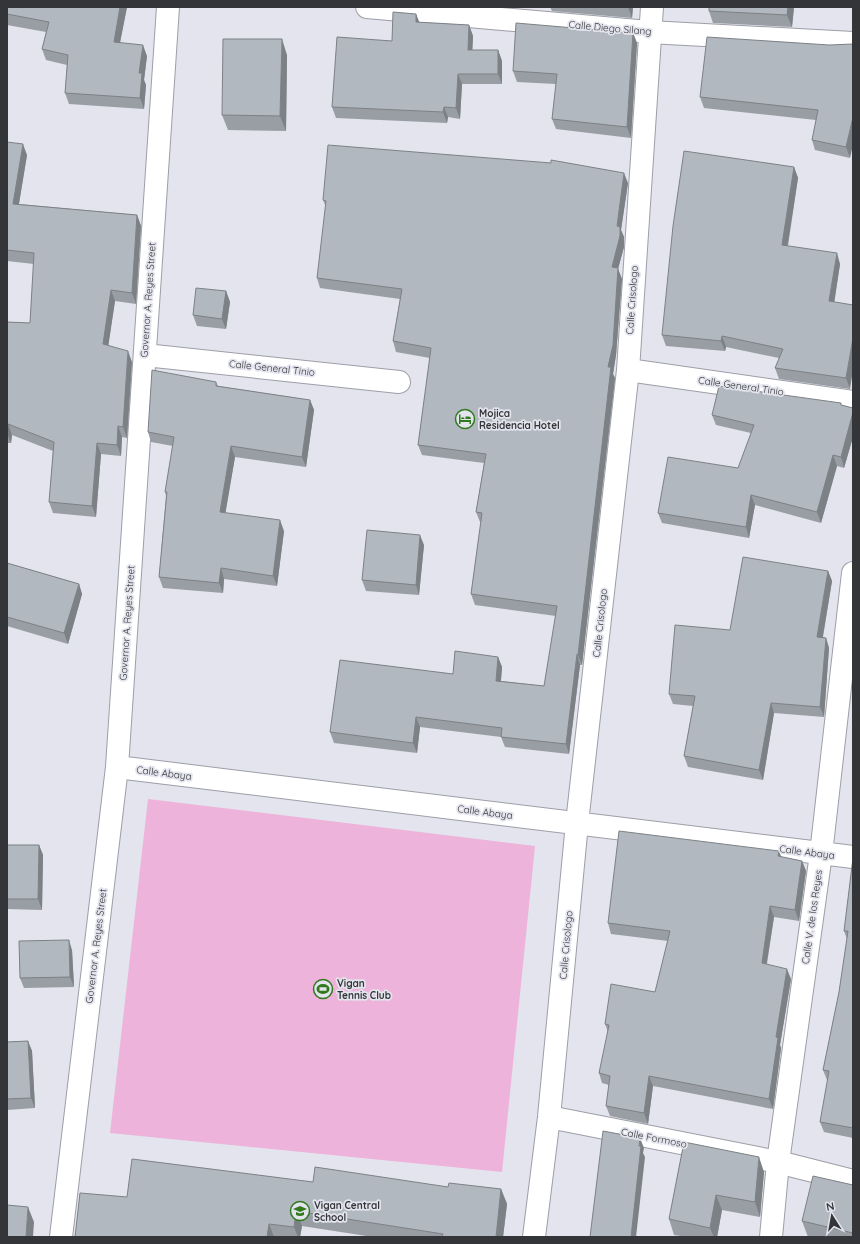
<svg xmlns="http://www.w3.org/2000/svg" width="860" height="1244" font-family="Quicksand,sans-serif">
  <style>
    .green { fill: #edb3da }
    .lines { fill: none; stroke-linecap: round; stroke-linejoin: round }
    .minor-casing { stroke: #9d9ea7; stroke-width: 24 }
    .minor { stroke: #fff; stroke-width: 22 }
    .wall { fill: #989ea4 }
    .shaded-wall { fill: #7c8186 }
    .building { fill: #b1b8bf; stroke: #7c8186 }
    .labels { text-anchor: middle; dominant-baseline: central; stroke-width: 3.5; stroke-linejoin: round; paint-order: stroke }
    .street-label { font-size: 10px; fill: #343538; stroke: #e3e4ed }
    .poi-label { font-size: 10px; font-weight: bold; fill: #343538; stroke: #e3e4ed; text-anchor: start }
  </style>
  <rect width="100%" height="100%" fill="#e3e4ed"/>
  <!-- green -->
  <path class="green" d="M148,799L535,846L502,1172L110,1133Z"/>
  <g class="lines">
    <defs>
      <path id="minor" d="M367,7L649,32L853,43
        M145,355L399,382
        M628,370L853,402
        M117,767L853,857
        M549,1117L778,1162L853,1181
        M61,1237L117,767L168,7
        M534,1237L549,1117L577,823L628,370L652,7
        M771,1237L778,1162L821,854L853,573"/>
    </defs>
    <!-- minor casing -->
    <use href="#minor" class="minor-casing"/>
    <!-- minor -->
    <use href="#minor" class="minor"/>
  </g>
  <!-- wall -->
  <path class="wall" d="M7,7H127L120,42L147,56L144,80L146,85L144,109L69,104L65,93L67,65L46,60L42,49L46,32L7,25Z
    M550,7H633L632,18L552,11Z
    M794,7L792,27L713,23L709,11Z
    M416,14L419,22L469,25L473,36L472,50H498L502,61V84H462L460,119L448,117L447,123L336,118L332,107Z
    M633,33L637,43L631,138L556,129L552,119L556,84L517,82L513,71Z
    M829,45L850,158L815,150L812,140L816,120L704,108L700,97Z
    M287,55L286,131L228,130L222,115Z
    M7,142L27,155L19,204L137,215L141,226L136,304L115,301L108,345L132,362L127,438L122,437L121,456L101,454L96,517L53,513L49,502L53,451L12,435L11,443H7V322L30,323L34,264L7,261Z
    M794,167L798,178L788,246L840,264L834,302L850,389L779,379L775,368L779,358L726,347L725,351L666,346L662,335Z
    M628,183L621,230L624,237V247L618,269L622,279L616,355L613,374L615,378L582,665H580L569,754L505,747L501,737L420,727L417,753L334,743L330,732L453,674L498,657L502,667L501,681L544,686L556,616L475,605L471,594L481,522H480L476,512L484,463L422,455L418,445L430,358L396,352L393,341L400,299L320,288L317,278L326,207L323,200Z
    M226,291L230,302L226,329L197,326L193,315Z
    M216,382L218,386L310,400L314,410L306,467L235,457L225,513L284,531L277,586L224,579L223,593L163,588L159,577L166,496L165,492L173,446L151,442L148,432Z
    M842,405L853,408V437L844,468L837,466L821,523L755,505L749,538L662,523L658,513L738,468L751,433L716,425L712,415Z
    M424,545L419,595L366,591L362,580Z
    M7,563L79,584L82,594L68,644L7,626Z
    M828,571L832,581L823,637L826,638L829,648L824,717L774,713L763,780L688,767L684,756L693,706L673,704L669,694L730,630Z
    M7,845H39L43,855L42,910L7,909Z
    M781,857L802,861L806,871L799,921L774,917L767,964L791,979L780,1045L781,1048L773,1109L653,1086L648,1124L610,1116L606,1106L609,1085L602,1083L599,1073L608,1032L605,1024L655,992L668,941L611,934L608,923Z
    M853,858V1138L824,1132L820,1122L828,1081L827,1080L823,1070L839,992L847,939L844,931Z
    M72,950L74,987L24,988L20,978Z
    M28,1041L32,1051L35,1108L7,1110V1042Z
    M684,1142L764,1172L760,1217L722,1210L717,1237H687L674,1235L669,1219Z
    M313,1182L501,1189L507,1204L503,1237H373L302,1226L300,1237H75L127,1197Z
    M853,1185V1237H808L802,1221Z"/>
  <!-- shaded-wall -->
  <path class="shaded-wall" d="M120,7H127L118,53L114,42Z
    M628,7H633L632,18Z
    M788,7H794L792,27L787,15Z
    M416,14L420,24L416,22Z
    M469,25L473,36L472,61L468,50Z
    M633,33L637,43L631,138L627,127Z
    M282,39L287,55L286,131L280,116Z
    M143,45L147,56L144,80L146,85L144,109L140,98L139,73Z
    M498,50L502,61V84L498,74Z
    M458,74L462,84L460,119L456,108Z
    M444,107L448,117L447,123L443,112Z
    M853,117V145L850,158L846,147Z
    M23,144L27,155L17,215L13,204Z
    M794,167L798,178L786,255L782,245Z
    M624,173L628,183L621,230L624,237V247L618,269L622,279L616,355L613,374L615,378L582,665L578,655L608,367L612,267Z
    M137,215L141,226L136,304L132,293Z
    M837,253L840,264L833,311L829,301Z
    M111,290L115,301L107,355L103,344Z
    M226,291L230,302L226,329L222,319Z
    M722,336L726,347L725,351L721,341Z
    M853,338V370L850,389L846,378Z
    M128,351L132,362L127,438L123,427Z
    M310,400L314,410L306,467L302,457Z
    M853,412V437L844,468L841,457Z
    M8,424L12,435L11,443L7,433Z
    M118,426L122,437L121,456L117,445Z
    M97,443L101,454L96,517L92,506Z
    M231,446L235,457L224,522L220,512Z
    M833,455L837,466L821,523L817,512Z
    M751,495L755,505L749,538L746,527Z
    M280,520L284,531L277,586L273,576Z
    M420,535L424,545L419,595L416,585Z
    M221,568L224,579L223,593L219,583Z
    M828,571L832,581L821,647L817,637Z
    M79,584L82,594L68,644L64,633Z
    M826,638L829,648L824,717L820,707Z
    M577,654L580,665L569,754L566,744Z
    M498,657L502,667L500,691L496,681Z
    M771,703L774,713L763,780L759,770Z
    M416,717L420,727L417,753L413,743Z
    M39,845L43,855L42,910L38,899Z
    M779,851L783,861L778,856Z
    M802,861L806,871L799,921L795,910Z
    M770,906L774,917L765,973L762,963Z
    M69,940L72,950L74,987L70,977Z
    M787,969L791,979L780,1045L781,1048L773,1109L769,1099L776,1037Z
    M28,1041L32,1051L35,1108L31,1098Z
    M649,1076L653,1086L648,1124L644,1113Z
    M640,1138L644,1148L643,1153L645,1157L636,1237H631Z
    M759,1157L764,1172L760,1217L755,1202Z
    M501,1189L507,1204L503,1237H496Z
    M716,1195L722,1210L717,1237H714L710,1228Z
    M28,1207L34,1222L33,1237H26Z
    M296,1211L302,1226L300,1237H298L294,1227Z
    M269,1224L274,1237H267Z"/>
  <!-- building -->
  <path class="building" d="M7,7H120L114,42L143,45L139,73H142L140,98L65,93L68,55L42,49L49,22L7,14Z
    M709,7H788L787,15L709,11Z
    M393,12L416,14V22L469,25L468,50H498V74H458L456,108L444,107L443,112L332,107L337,37L392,41Z
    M516,23L633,33L627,127L552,119L557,74L513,71Z
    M707,37L829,45L853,44V117L846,147L812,140L818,110L700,97Z
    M223,39H282L280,116L222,115Z
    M7,142L23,144L13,204L137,215L132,293L111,290L103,344L128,351L123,427L118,426L117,445L97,443L92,506L49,502L54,442L8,424L7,431V322L30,323L34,253L7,250Z
    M328,145L551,163V160L624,173L617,226L620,227V236L612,267L618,268L613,345L608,367H611L578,655L577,654L566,744L501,737L502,728L416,717L413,743L330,732L340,660L453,674L455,651L498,657L496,681L544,686L557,606L471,594L482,513L476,512L486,454L418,445L431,348L393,341L402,289L317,278L326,201L323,200Z
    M684,151L794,167L782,245L837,253L829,301L853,305V338L846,378L775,368L783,349L722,336L721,341L662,335L673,226Z
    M196,288L226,291L222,319L193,315Z
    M152,370L216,382V386L310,400L302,457L231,446L220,512L280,520L273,576L221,568L219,583L159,577L167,492H165L174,437L148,432Z
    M719,386L841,403V405L853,408V412L841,457L833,455L817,512L751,495L746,527L658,513L668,457L738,468L754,425L712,415Z
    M367,530L420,535L416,585L362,580Z
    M743,557L828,571L817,637L826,638L820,707L771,703L759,770L684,756L695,696L669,694L675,625L730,630Z
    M7,563L79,584L64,633L7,617Z
    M619,831L779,851L778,856L802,861L795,910L770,906L762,963L787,969L776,1037L778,1038L769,1099L649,1076L644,1113L606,1106L610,1076L599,1073L609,1025L605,1024L611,984L655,992L670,931L608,923Z
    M7,845H39L38,899H7Z
    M853,858V1128L820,1122L829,1071L823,1070L839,992L848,931H844Z
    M69,940L70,977L20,978L19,941Z
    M28,1041L31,1098L7,1099V1042Z
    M603,1131L640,1138L639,1146H641L631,1237H590Z
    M684,1142L759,1157L755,1202L716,1195L710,1228L669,1219Z
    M132,1159L313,1182L315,1167L448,1187L449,1183L501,1189L496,1237H442L443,1234L296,1211L294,1227L269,1224L267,1237H75L80,1193L127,1197Z
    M813,1176L853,1185V1233L802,1221Z
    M7,1205L28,1207L26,1237H7Z"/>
  <!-- icons -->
  <defs>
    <symbol id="hotel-ring" viewBox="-11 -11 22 22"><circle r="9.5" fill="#e3e4ed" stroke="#31791d" stroke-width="1.5"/><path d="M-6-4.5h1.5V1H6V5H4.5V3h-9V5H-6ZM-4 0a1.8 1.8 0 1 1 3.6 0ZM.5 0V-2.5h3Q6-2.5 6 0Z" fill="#31791d"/></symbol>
    <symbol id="stadium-ring" viewBox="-11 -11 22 22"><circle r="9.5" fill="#e3e4ed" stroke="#31791d" stroke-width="1.5"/><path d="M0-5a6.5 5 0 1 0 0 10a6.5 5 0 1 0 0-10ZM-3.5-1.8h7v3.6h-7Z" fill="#31791d"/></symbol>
    <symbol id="school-ring" viewBox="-11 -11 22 22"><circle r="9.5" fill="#e3e4ed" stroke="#31791d" stroke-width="1.5"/><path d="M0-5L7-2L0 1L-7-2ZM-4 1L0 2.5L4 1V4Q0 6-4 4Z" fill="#31791d"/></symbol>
  </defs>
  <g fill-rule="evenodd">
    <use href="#hotel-ring" x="454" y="408" width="22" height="22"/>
    <use href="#stadium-ring" x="312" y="978" width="22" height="22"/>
    <use href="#school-ring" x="289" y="1200" width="22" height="22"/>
  </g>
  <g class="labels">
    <!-- street labels -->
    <g class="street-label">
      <text transform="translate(610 28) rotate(5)">Calle Diego Silang</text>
      <text transform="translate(148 300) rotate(-86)">Governor A. Reyes Street</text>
      <text transform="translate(632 300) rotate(-86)">Calle Crisologo</text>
      <text transform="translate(272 368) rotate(6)">Calle General Tinio</text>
      <text transform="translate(741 386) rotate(8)">Calle General Tinio</text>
      <text transform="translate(127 623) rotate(-86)">Governor A. Reyes Street</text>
      <text transform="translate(600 623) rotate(-84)">Calle Crisologo</text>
      <text transform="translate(164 773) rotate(7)">Calle Abaya</text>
      <text transform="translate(485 812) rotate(7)">Calle Abaya</text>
      <text transform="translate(807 852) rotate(7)">Calle Abaya</text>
      <text transform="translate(812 917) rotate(-82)">Calle V. de los Reyes</text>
      <text transform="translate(566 945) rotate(-85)">Calle Crisologo</text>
      <text transform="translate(96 946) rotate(-83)">Governor A. Reyes Street</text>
      <text transform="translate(654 1138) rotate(11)">Calle Formoso</text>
    </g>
    <!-- poi labels -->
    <g class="poi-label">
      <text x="479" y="413">Mojica<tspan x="479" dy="12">Residencia Hotel</tspan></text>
      <text x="337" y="983">Vigan<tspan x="337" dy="12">Tennis Club</tspan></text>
      <text x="314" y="1205">Vigan Central<tspan x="314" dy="12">School</tspan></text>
    </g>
  </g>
  <!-- border -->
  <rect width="860" height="1244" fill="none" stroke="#343538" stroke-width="16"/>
  <!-- north arrow -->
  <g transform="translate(832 1216) rotate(349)" stroke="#e3e4ed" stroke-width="3" paint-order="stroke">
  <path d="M0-3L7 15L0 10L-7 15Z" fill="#343538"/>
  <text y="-6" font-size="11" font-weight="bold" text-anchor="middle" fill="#343538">N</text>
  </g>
</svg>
